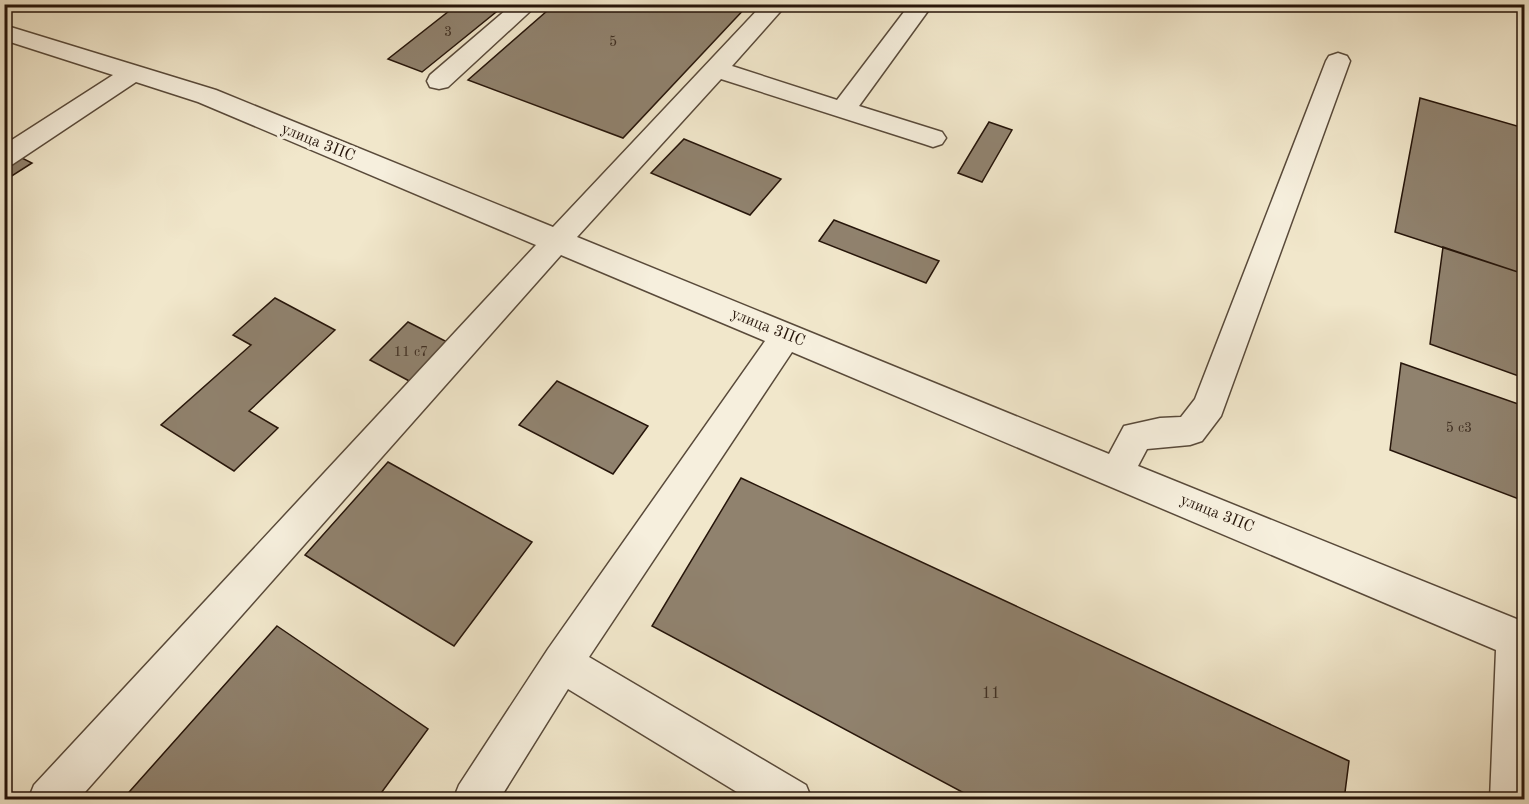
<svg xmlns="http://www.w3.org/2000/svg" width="1529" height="804" font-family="'Old Standard TT',serif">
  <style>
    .building { fill: #90826e; stroke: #26150a; stroke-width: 1.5 }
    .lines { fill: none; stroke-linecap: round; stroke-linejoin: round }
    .minor-casing { stroke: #594a3a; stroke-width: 3 }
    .minor { fill: #f6efdd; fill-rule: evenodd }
    .labels { text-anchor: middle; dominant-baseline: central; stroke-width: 6; stroke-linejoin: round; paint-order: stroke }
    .number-label { font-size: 14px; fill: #403023 }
    .street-label { font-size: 16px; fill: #26150a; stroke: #f6efdd }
    .near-number-label { font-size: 16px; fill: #403023 }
  </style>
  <rect width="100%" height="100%" fill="#f1e7cb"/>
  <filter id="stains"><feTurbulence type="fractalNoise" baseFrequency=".00333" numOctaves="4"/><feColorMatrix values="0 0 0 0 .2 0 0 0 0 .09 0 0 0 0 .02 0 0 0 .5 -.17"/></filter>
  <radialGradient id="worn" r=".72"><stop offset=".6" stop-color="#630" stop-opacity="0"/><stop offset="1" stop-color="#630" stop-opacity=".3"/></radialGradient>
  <!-- building -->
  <path class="building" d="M458,4H506L422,72L388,59Z
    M555,4H749L623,138L468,80Z
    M1420,98L1524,128V274L1395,232Z
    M989,122L1012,130L982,182L958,173Z
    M684,139L781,179L750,215L651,173Z
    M4,149L32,163L4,181Z
    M834,220L939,261L926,283L819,241Z
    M1443,247L1524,274V378L1430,344Z
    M275,298L335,330L249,411L278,428L234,471L161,425L251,345L233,335Z
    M408,322L451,344L413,383L370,360Z
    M1401,363L1524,406V501L1390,450Z
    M557,381L648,426L613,474L519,425Z
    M388,462L532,542L454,646L305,555Z
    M741,478L1349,761L1344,800H977L652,626Z
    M277,626L428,729L376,800H122Z"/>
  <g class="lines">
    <defs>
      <path id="minor" d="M513,4H538L448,87L439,89L430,87L427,81L430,75Z
        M763,4H787L732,66L837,100L910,4H933L859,106L942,132L946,138L942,144L933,147L924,144L721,79L577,237L1109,454L1124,426L1160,418L1181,417L1195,399L1326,61L1329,56L1338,53L1347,56L1350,61L1221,416L1202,441L1190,445L1147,449L1138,466L1524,622V800H1490L1496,650L792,352L589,657L806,785L812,800H750L568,689L499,800H453L459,785L548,649L765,341L561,255L78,800H28L34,785L536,245L198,102L136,82L13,164L4,167V145L113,75L4,40V25L216,90L553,227Z"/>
    </defs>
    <!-- minor casing -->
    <use href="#minor" class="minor-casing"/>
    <!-- minor -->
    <use href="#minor" class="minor"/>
  </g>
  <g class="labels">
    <!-- number labels -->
    <g class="number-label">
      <text x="448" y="32">3</text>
      <text x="613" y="42">5</text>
      <text x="411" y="352">11 с7</text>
      <text x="1459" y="428">5 с3</text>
    </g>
    <!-- street labels -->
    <g class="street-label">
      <text transform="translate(318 143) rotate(22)">улица 3ПС</text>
      <text transform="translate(768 328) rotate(22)">улица 3ПС</text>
      <text transform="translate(1217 514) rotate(22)">улица 3ПС</text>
    </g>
    <!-- near-number labels -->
    <g class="near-number-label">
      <text x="991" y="694">11</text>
    </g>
  </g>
  <!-- margin -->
  <rect width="1529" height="804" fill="none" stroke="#f1e7cb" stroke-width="24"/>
  <rect x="6" y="6" width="1517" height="792" fill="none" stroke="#26150a" stroke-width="3"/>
  <rect x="12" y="12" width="1505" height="780" fill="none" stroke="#26150a" stroke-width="1.5"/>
  <rect width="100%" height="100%" filter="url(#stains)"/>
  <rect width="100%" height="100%" fill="url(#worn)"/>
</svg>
